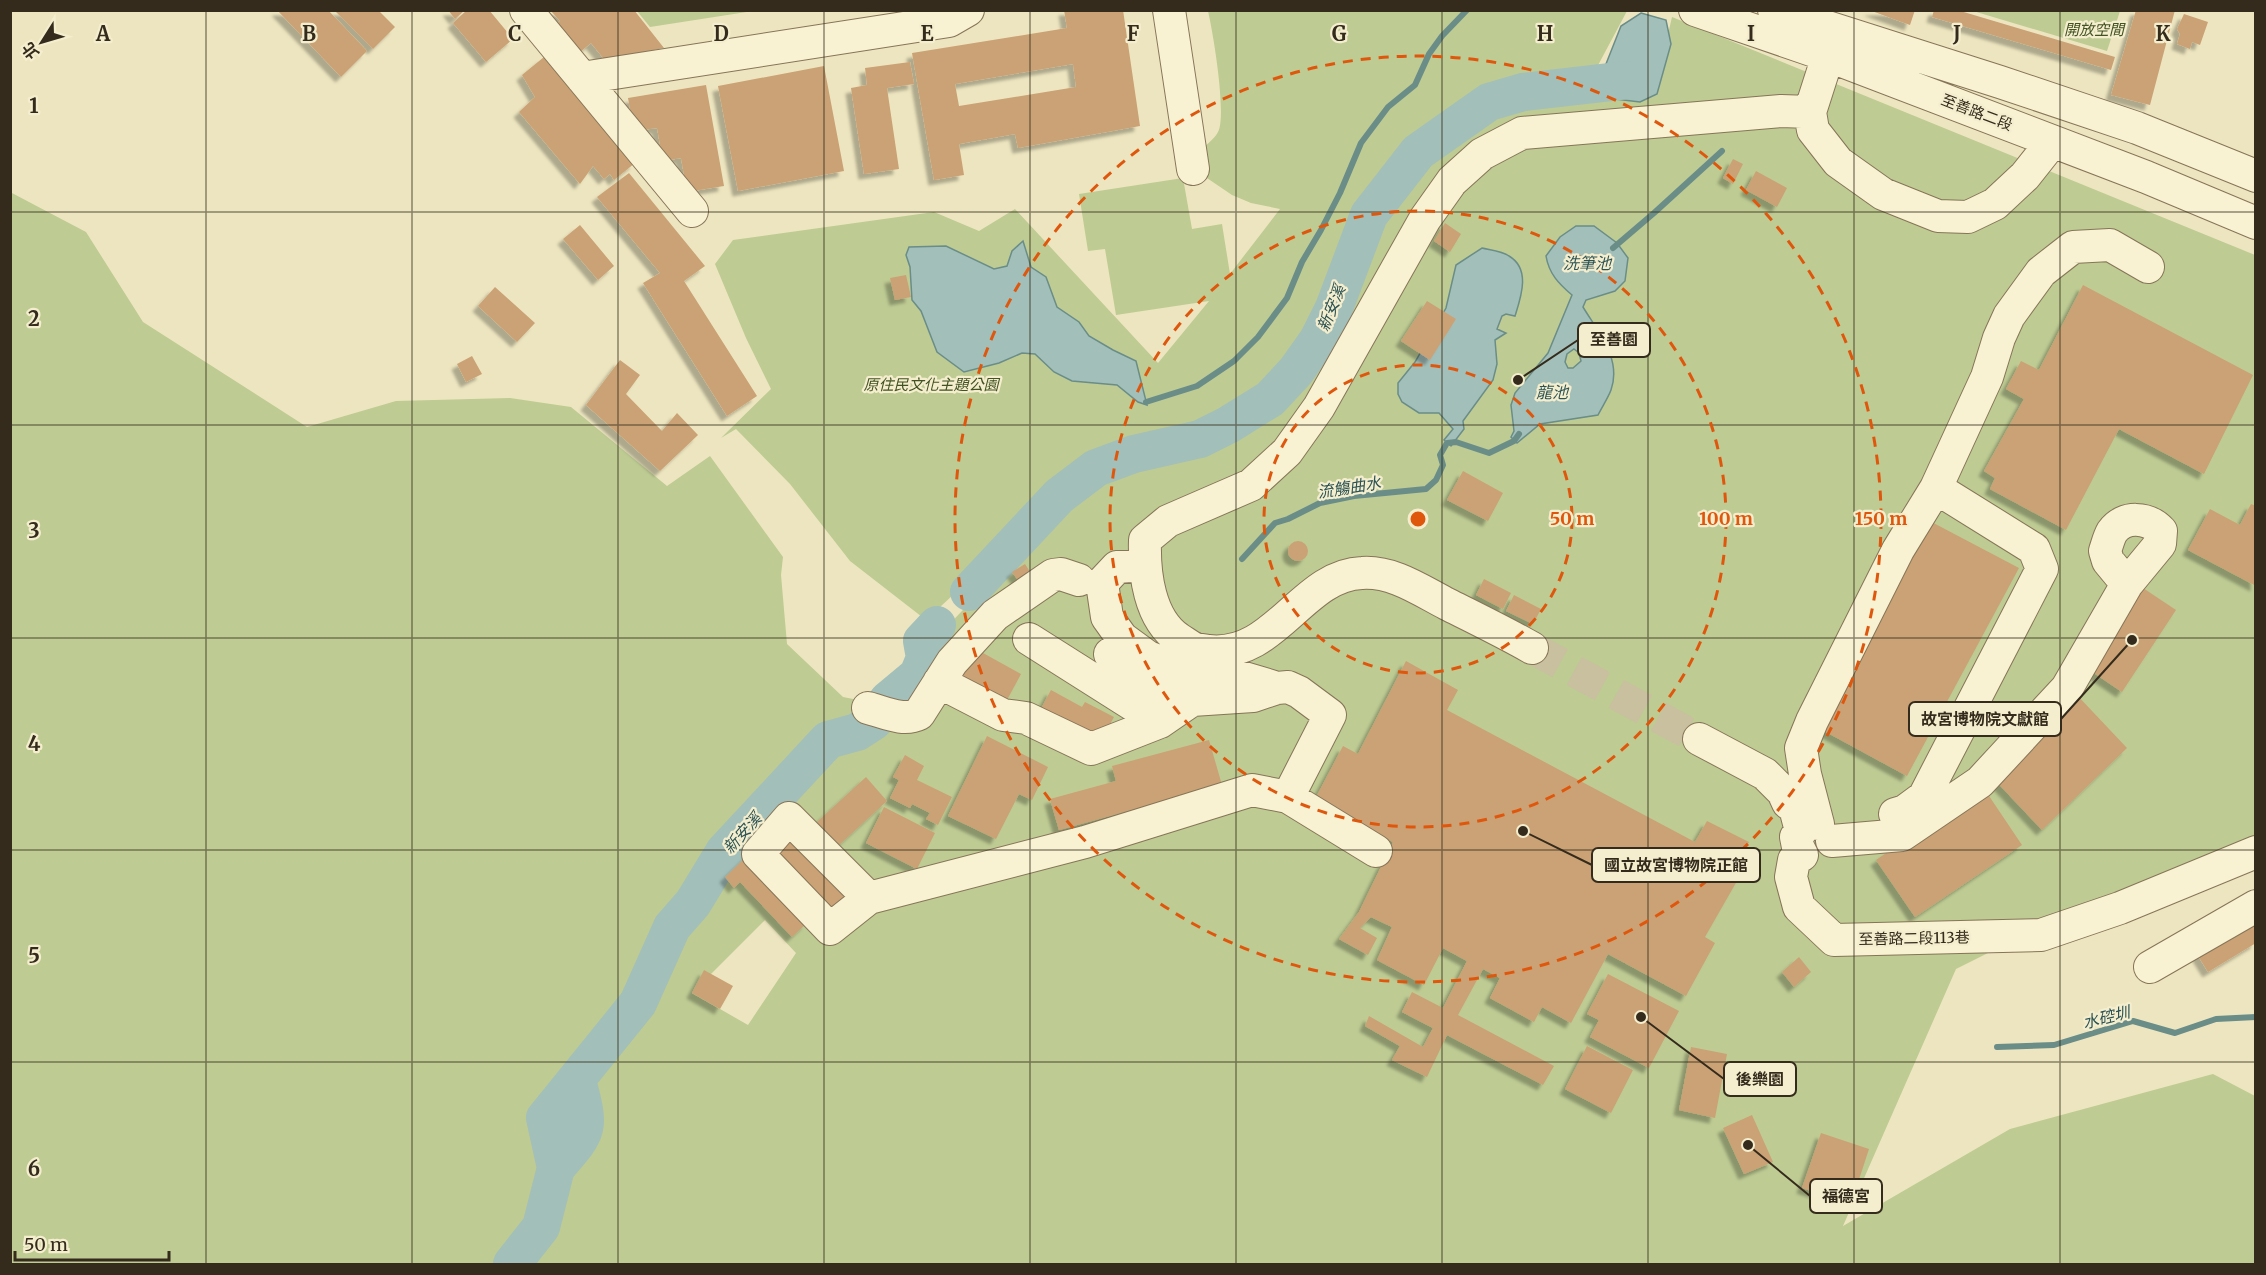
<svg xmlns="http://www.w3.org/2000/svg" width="2266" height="1275" font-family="Merriweather,'Noto Sans TC',serif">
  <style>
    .green { fill: #becb93; fill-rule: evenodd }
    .water { fill: #a2bfba; stroke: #6a8d88; stroke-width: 1.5; fill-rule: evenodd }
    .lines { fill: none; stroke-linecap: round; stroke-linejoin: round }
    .stream { stroke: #6a8d88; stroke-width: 6 }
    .river { stroke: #a2bfba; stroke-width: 38 }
    .building { fill: #cba275; fill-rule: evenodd; filter: url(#shadow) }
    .minor-tunnel { stroke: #c8c09e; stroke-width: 32; stroke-dasharray: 32 16; stroke-linecap: butt }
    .minor-casing { stroke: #867558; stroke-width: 34 }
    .minor { stroke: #f8f1d2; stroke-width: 32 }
    .grid { fill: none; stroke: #352b1c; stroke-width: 1.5; stroke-opacity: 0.55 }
    .ring { fill: none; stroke: #df570d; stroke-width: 3; stroke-dasharray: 10 8 }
    .labels { text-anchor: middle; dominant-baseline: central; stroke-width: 4.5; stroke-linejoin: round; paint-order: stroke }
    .park-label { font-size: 15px; font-style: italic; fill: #415223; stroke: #f5eece }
    .street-label { font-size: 15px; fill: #352b1c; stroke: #f5eece }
    .water-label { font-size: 16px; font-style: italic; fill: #2b5355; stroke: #f5eece }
    .grid-label { font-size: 20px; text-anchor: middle; font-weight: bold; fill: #352b1c; stroke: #f5eece; stroke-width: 4.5; stroke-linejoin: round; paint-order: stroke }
    .centre { fill: #df570d; stroke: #f5eece; stroke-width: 3 }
    .ring-label { font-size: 18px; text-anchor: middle; font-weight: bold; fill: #df570d; stroke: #f5eece; stroke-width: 4.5; stroke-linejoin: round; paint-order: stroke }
    .leader { fill: none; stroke: #352b1c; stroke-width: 2 }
    .callout-dot { fill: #352b1c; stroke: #f5eece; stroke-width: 2 }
    .callout { fill: #f5eece; stroke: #352b1c; stroke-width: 2 }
    .callout-label { font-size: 16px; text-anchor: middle; font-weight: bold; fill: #352b1c }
  </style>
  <defs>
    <filter id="shadow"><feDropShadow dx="-5.5" dy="5.5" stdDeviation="1.5" flood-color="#0004"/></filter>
  </defs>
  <rect width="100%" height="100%" fill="#ede5bf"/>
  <!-- green -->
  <path class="green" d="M637,11H753L650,27Z
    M1208,11H1627L1596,69L1497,90L1436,118L1383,169L1339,259L1308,329L1264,390L1221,420L1177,436L1099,455L1057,485L981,569L926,620L850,561L790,484L736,429L721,438L771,389L746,338L715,264L733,240L934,212L979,231L1015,209L1158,363L1209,301L1116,315L1105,249L1088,251L1079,194L1183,178L1192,229L1222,224L1230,274L1280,209L1251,203L1232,195L1201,174L1198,153C1203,147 1214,140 1218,132C1227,115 1213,32 1208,11Z
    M1973,11H2120L2107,51Z
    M1672,17L2255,255V847L2042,926L1956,969L1843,1226L2010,1129L2213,1074L2255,1096V1264H11L10,192L86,232L143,322L307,427L396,401L510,398L571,407L667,486L710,456L783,557L781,575L787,644L843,697L899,708L937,666L936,638L1058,511L1100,480L1198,452L1267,416L1327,324L1375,234L1425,158L1491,112L1570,98L1655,90ZM765,920L796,953L748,1025L692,993Z"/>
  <!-- water -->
  <path class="water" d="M1641,13L1666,20L1671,44L1657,94L1640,102L1582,95L1578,87L1579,81L1604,69L1621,26Z
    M1576,226H1594L1617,243L1628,258L1625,281L1615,291L1586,300L1583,307C1598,332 1622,359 1611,390C1608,398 1602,407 1598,415L1540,424L1517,443L1511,437L1514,431L1511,405L1515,393L1548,353L1572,295C1559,284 1549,274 1546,256L1560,237ZM1574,349L1579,353L1581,361L1573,368H1568L1565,362L1567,354Z
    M1023,241L1031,267L1046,277L1057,307L1079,322L1089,336L1113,350L1136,361L1147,405L1138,402L1117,385L1072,381L1054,372L1035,354L1022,353L999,363L964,372L937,352L921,311L912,300L910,267L906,255L909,247L946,246L994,269L1007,266L1012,251Z
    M1482,248C1490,250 1502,251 1509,256C1531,269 1521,297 1515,316L1506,314L1502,316L1497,329L1506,333L1495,340L1497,364L1493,380L1463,421L1464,429L1451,446L1444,440L1453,429L1439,413H1419L1402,402L1398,394V383L1415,362L1446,308L1456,265Z"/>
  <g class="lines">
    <!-- stream -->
    <path class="stream" d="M1613,248L1654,213L1722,151
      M1146,402L1197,386L1234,361L1258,337L1287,298L1302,262L1321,230L1340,193L1361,143L1388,107L1415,85L1429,54L1442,36L1467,10
      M1242,559L1275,523L1288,519L1320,503L1354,496L1426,489L1436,480L1443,465L1440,455L1447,443L1456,442L1489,453L1514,441L1519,434
      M1997,1047L2054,1045L2133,1021L2175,1033L2216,1019L2256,1017"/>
    <!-- river -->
    <path class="river" d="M969,592L1059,496L1096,468L1134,454L1200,439L1228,425L1270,399L1296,371L1318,340L1334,308L1369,215L1418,152L1489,102L1523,92L1628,80
      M556,1168C590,1129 590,1130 577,1080
      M512,1264L541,1227L556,1168L545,1118L638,1003L672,927L693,903L724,852L828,740L857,732L874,721L888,700L918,675L925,658L922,641L937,625"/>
  </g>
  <!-- building -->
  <path class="building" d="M277,10H328L367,51L341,77Z
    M334,10H378L395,27L373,49Z
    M448,10H465L455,19Z
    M467,10H489L513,39L486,62L453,23Z
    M550,10H634L664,48L604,59L591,43L574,57L551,29L560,21Z
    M1064,10H1123L1140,126L1018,148L1015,134L959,144L964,175L934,180L912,53L1067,28ZM1073,64L1076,87L959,106L955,84Z
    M1869,10H1915L1910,25Z
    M1934,10H1957L2115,57L2111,70L1932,17Z
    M2136,10H2175L2150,105L2111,95Z
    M2184,14L2208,22L2200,45L2192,42L2190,49L2177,44L2180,34L2177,29Z
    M544,57L635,163L614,180L610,174L604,179L593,166L580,184L519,112L535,97L522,75Z
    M910,62L914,84L887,88L899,169L864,174L851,88L867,85L865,68Z
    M824,66L844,171L738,191L718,86Z
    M706,85L724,186L687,192L681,158L663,161L657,128L634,131L628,98Z
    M1733,159L1743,164L1733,184L1723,178Z
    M1756,171L1787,188L1777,207L1746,190Z
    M629,173L705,266L684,281L757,396L727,416L643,283L660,273L597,197Z
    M1445,223L1461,234L1450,252L1434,241Z
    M580,225L614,266L598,280L563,239Z
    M906,275L911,297L895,300L890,278Z
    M2083,285L2253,375L2204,474L2119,429L2066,530L1990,489L1995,478L1984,471L2024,399L2006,389L2021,361L2039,370Z
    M495,287L535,323L517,342L478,306Z
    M1427,301L1456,319L1430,360L1401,341Z
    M472,356L482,374L466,382L457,364Z
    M620,360L640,375L626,394L662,431L677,413L698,435L660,471L586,405Z
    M1463,471L1503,493L1488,521L1447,500Z
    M2251,504L2256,506V586L2188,550L2210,509L2240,525Z
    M1924,518L2019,568L1907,776L1815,726Z
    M1288 551a10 10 0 1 1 20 0a10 10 0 1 1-20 0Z
    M1025,564L1034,578L1022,586L1012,572Z
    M1484,579L1511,593L1503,609L1476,595Z
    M2143,588L2176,610L2122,692L2088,669Z
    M1514,595L1541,609L1533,624L1506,611Z
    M974,648L1021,674L1007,700L973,681L968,689L955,682Z
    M1406,661L1458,690L1447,710L1695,842L1707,821L1749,842L1738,862L1745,867L1705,937L1715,943L1686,996L1608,954L1571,1023L1542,1007L1534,1022L1490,998L1500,978L1483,969L1458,1015L1554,1066L1543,1085L1447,1035L1427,1077L1392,1060L1400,1046L1365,1026L1369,1016L1423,1047L1433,1028L1402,1012L1412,992L1443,1008L1467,961L1443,948L1424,985L1377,960L1392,927L1371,917L1360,928L1377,938L1368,955L1339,939L1359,912L1393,842L1313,803L1343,746L1358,754Z
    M1051,690L1082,707L1085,702L1114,717L1102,739L1037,716Z
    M2076,694L2127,748L2042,830L1991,776Z
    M987,736L1048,767L1032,800L1019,794L996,839L948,816Z
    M1209,740L1222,785L1059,830L1050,799L1116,781L1112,766Z
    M905,755L924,766L917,780L952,797L938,825L926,819L930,813L912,804L910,808L890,798L899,780L893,777Z
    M866,777L887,801L838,846L817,822Z
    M1983,787L2022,845L1915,917L1876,860Z
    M884,807L935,833L917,869L866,843Z
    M789,832L854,896L835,915L770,851Z
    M749,854L807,923L792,937L740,882L734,888L725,877Z
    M2256,915V943L2208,972L2195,951Z
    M1799,957L1811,972L1794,987L1782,972Z
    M704,970L733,986L720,1009L692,993Z
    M1608,974L1679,1011L1649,1068L1590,1037L1599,1020L1587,1014Z
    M1587,1046L1633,1070L1611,1113L1565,1089Z
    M1691,1047L1727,1054L1715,1118L1679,1110Z
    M1752,1115L1773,1162L1744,1174L1723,1128Z
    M1821,1133L1869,1149L1851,1204L1802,1188Z"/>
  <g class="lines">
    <!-- minor-tunnel -->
    <path class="minor-tunnel" d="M1532,648L1699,739"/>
    <defs>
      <path id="minor" d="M526,10L692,211
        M1169,10L1193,169
        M1695,10L1829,56L2146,177L2256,223
        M1774,10L2000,82L2137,128L2256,176
        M1834,37L1810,112L1813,130L1838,162L1883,194L1938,216L1968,217L1995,204L2025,176L2052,142
        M582,78L949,21L968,10
        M1145,565L1117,567L1102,583L1107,617L1122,638L1148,657L1192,673L1241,677L1271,686
        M1029,639L1160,722
        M1532,648C1504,632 1475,618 1447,604C1420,590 1393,571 1362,573C1302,575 1275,659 1208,651C1204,650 1198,650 1195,649C1189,646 1184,642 1179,639C1149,619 1144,573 1145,540L1168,521L1251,485L1287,452L1319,407L1425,219L1452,181L1482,154L1522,133L1781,111L1810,112
        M1110,654L1151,684L1192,700
        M939,682L1003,715L1026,718L1091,749L1160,722L1192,700L1253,696L1277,688L1288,687L1299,692L1330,715L1288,797L1376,851
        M868,708C884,712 903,722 919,714L952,662L995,615L1053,575L1061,574L1079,580
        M1699,739L1765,774L1783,792L1788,803L1795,808L1801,831L1796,837L1798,847L1802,855L1794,860L1791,877L1799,907L1834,940L2041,935L2120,908L2256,852
        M1895,814L1905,811L1924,797L2042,569L2034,549L1936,488
        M1818,824L1805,774L1801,748L1812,721L1898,550L1936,488L1987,377L1999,338L2009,316L2041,272L2073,247L2110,245L2148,267
        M1832,841L1902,835L1980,782L2067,688L2127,584L2160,544L2161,531C2148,517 2124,515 2112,532C2109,537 2107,545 2105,551L2108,561L2127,584
        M869,898L830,929L758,854L789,818L869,898L1085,842L1252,790L1288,797
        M2150,967L2256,906"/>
    </defs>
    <!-- minor casing -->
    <use href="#minor" class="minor-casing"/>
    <!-- minor -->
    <use href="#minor" class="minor"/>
  </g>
  <!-- grid -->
  <path class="grid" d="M206,10V1264M412,10V1264M618,10V1264M824,10V1264M1030,10V1264M1236,10V1264M1442,10V1264M1648,10V1264M1854,10V1264M2060,10V1264M10,212H2256M10,425H2256M10,638H2256M10,850H2256M10,1062H2256"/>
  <!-- distance rings -->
  <g class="ring">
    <circle cx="1418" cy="519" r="154"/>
    <circle cx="1418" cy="519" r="308"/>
    <circle cx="1418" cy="519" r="463"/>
  </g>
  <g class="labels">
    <!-- park labels -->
    <g class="park-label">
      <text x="2094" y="29">開放空間</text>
      <text x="931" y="384">原住民文化主題公園</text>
    </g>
    <!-- street labels -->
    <g class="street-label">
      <text transform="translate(1977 112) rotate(21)">至善路二段</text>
      <text transform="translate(1914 938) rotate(-1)">至善路二段113巷</text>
    </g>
    <!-- water labels -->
    <g class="water-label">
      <text x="1587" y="263">洗筆池</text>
      <text transform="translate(1331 308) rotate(-68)">新安溪</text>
      <text x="1552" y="392">龍池</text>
      <text transform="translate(1349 487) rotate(-9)">流觴曲水</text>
      <text transform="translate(742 833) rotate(-48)">新安溪</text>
      <text transform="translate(2106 1017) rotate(-14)">水硿圳</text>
    </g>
  </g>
  <g class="grid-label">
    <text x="103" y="41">A</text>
    <text x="309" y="41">B</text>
    <text x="515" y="41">C</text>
    <text x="721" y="41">D</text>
    <text x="927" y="41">E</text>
    <text x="1133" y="41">F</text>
    <text x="1339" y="41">G</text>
    <text x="1545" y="41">H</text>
    <text x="1751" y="41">I</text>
    <text x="1957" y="41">J</text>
    <text x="2163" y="41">K</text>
    <text x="34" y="113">1</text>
    <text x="34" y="326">2</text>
    <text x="34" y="538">3</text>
    <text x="34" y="751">4</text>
    <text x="34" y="963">5</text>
    <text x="34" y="1176">6</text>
  </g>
  <circle cx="1418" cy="519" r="9" class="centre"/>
  <g class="ring-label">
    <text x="1572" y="525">50 m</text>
    <text x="1726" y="525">100 m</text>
    <text x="1881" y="525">150 m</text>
  </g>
  <!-- callouts -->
  <path class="leader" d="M1518 380L1578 340M2132 640L2061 719M1523 831L1592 865M1641 1017L1724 1079M1748 1145L1810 1196"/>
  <g class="callout-dot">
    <circle cx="1518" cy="380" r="6"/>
    <circle cx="2132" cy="640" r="6"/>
    <circle cx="1523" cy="831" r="6"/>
    <circle cx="1641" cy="1017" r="6"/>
    <circle cx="1748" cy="1145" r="6"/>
  </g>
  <g class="callout">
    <rect x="1578" y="323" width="72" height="34" rx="6"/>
    <rect x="1909" y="702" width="152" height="34" rx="6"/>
    <rect x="1592" y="848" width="168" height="34" rx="6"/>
    <rect x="1724" y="1062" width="72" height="34" rx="6"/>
    <rect x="1810" y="1179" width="72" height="34" rx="6"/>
  </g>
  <g class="callout-label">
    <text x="1614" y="345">至善園</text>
    <text x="1985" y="725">故宮博物院文獻館</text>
    <text x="1676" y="871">國立故宮博物院正館</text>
    <text x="1760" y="1085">後樂園</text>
    <text x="1846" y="1202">福德宮</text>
  </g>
  <!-- border -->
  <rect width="2266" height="1275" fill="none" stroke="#352b1c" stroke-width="24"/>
  <!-- north arrow -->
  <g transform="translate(42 42) rotate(233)" stroke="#f5eece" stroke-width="4.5" paint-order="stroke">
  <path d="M0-4.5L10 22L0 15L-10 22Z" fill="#352b1c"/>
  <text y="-9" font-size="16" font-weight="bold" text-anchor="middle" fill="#352b1c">北</text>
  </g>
  <!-- scale -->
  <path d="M15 1251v9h154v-9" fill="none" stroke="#352b1c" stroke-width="3"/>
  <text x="24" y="1251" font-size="18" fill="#352b1c" stroke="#f5eece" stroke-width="4.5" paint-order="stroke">50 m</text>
</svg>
